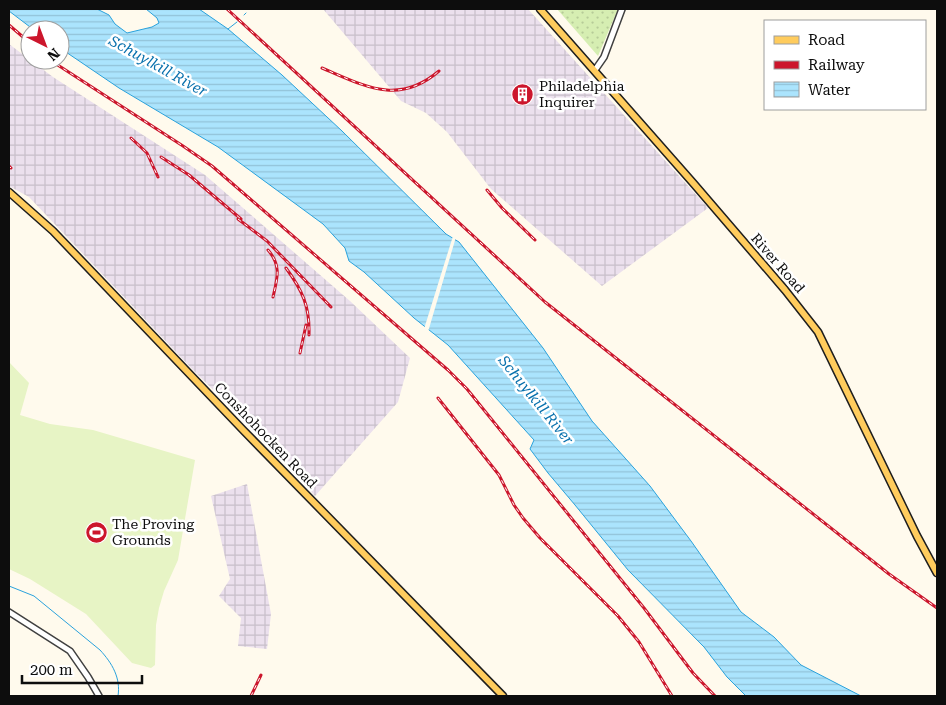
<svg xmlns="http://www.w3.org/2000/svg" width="946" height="705" font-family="'Roboto Serif',serif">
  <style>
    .industrial { fill: url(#industrial-grid) }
    .park { fill: url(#park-dots) }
    .pitch { fill: #e7f4c5 }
    .water { fill: url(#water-rules); stroke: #2aa2dc }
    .pier { fill: #fffaed }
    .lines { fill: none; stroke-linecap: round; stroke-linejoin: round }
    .stream { stroke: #2aa2dc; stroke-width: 1 }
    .minor-casing { stroke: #404040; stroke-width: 8 }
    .major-casing { stroke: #1e1e1e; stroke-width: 9 }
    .minor { stroke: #fff; stroke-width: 5 }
    .major { stroke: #ffcc5d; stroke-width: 6 }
    .rail-casing { stroke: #cc162c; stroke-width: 3 }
    .rail { stroke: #fff; stroke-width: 1; stroke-dasharray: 4; stroke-linecap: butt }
    .labels { text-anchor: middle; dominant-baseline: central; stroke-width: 5; stroke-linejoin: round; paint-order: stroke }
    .poi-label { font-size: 14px; fill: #0d0d0d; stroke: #fff; text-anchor: start }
    .street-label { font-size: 14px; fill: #0d0d0d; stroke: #fff }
    .water-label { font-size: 15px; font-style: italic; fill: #0971ad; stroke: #fff }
  </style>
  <defs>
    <pattern id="industrial-grid" width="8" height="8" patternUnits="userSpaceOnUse" patternTransform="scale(1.25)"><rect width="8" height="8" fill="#ebe0ed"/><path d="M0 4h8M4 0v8" fill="none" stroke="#c8bfca"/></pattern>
    <pattern id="park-dots" width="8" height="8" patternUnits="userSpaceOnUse" patternTransform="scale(1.25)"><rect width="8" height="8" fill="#d6eeb2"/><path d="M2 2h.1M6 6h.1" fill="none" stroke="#b6cb98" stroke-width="1.8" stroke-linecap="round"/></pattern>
    <pattern id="water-rules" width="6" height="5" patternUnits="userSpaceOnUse" patternTransform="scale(1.25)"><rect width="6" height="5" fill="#abe4fd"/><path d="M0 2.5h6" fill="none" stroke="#92c2d8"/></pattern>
  </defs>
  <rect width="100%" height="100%" fill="#fffaed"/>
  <!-- industrial -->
  <path class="industrial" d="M323,9H528L708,208L602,286L491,189L447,132L426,113L401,101Z
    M9,44L53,77L205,175L350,301L410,358L398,402L315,496L248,424L194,371L29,197L9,186Z
    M247,484L271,614L267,649L238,646L241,618L219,596L230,579L211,496Z"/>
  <!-- park -->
  <path class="park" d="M557,9H618L598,56Z"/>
  <!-- pitch -->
  <path class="pitch" d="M9,362L29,383L20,415L50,424L93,430L195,460L178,560L164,591L159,608L156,625L155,665L151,668L132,663L86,614L30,579L9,569Z"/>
  <!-- water -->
  <path class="water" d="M9,9H97L109,15L115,24L127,33L152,27L159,23L157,18L146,9H199L228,29L282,75L342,131L446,234L459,242L543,348L592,421L650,486L691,541L741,612L774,637L801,665L861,696H746L727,677L704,647L628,570L575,505L548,473L530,449L534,440L448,345L414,318L364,272L349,261L345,248L323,224L218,147L119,88L60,48V30H34L9,11Z"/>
  <!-- pier -->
  <path class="pier" d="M453,236L456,237L428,332L424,329Z"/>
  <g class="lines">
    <!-- stream -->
    <path class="stream" d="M244,15L246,13
      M228,29L237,22
      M9,586L34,596L100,650C112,663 121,678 118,696"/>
    <defs>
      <path id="minor" d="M595,70L604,57L622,9
        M9,612L70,651L88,677L99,696"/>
      <path id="major" d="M540,9L694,184L785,290L818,332L917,536L937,573
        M9,192L53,231L244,431L503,696"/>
    </defs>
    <!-- minor casing -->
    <use href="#minor" class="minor-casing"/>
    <!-- major casing -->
    <use href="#major" class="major-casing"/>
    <!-- minor -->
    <use href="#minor" class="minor"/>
    <!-- major -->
    <use href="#major" class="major"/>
    <defs>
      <path id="rail" d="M227,9L545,302L889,574L937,608
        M9,25L30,43
        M50,60L183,146L212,166L448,370L467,389L644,608L693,673L715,696
        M322,68C365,86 398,106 439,71
        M131,138L147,153L158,177
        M161,157L189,175L241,219
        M9,166L11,168
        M487,190L502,208L535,240
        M238,219L267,241L331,307
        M268,250C282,266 277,279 273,297
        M286,268C302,290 310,306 309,335
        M300,353L306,325
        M438,398L499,475L514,505L523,518L540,538L618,616L639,642L672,696
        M251,696L261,675"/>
    </defs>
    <!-- rail casing -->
    <use href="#rail" class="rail-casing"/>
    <!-- rail -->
    <use href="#rail" class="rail"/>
  </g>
  <!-- icons -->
  <defs>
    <symbol id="building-disc" viewBox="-11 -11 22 22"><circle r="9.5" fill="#cc162c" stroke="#fff"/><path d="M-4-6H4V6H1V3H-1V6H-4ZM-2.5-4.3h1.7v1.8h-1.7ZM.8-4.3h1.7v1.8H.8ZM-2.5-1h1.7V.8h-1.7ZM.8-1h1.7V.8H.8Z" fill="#fff"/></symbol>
    <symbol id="stadium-disc" viewBox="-11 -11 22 22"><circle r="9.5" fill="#cc162c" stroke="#fff"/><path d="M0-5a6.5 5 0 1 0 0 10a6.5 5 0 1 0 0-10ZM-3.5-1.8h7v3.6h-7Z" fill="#fff"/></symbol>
  </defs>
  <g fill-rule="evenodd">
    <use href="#building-disc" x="510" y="82" width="25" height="25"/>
    <use href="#stadium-disc" x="84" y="520" width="25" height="25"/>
  </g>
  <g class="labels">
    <!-- poi labels -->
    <g class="poi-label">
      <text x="539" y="86">Philadelphia<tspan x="539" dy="16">Inquirer</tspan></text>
      <text x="112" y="524">The Proving<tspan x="112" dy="16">Grounds</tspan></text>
    </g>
    <!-- street labels -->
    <g class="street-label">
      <text transform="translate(778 263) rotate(49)">River Road</text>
      <text transform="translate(266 435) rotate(46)">Conshohocken Road</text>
    </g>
    <!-- water labels -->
    <g class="water-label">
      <text transform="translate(158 66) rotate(29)">Schuylkill River</text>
      <text transform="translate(536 400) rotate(51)">Schuylkill River</text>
    </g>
  </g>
  <!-- border -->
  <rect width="946" height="705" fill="none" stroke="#0d0d0d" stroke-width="20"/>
  <!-- legend -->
  <rect x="764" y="20" width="162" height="90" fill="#ffffff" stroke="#9e9e9e"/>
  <rect x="774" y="36" width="25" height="8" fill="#ffcc5d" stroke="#9e9e9e"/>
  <text x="808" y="45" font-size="15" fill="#0d0d0d">Road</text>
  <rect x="774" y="61" width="25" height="8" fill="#cc162c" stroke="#9e9e9e"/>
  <text x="808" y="70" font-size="15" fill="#0d0d0d">Railway</text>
  <rect x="774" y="82" width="25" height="15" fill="url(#water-rules)" stroke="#9e9e9e"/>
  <text x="808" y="95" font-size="15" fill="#0d0d0d">Water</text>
  <!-- north arrow -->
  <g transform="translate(45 45) rotate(138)"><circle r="24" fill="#ffffff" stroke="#9e9e9e"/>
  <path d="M0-4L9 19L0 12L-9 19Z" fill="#cc162c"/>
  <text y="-8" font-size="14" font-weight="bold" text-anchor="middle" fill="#0d0d0d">N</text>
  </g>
  <!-- scale -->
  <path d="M22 675v8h120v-8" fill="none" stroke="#0d0d0d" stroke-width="2.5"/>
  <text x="30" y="675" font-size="15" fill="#0d0d0d" stroke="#ffffff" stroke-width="4" paint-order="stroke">200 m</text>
</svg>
